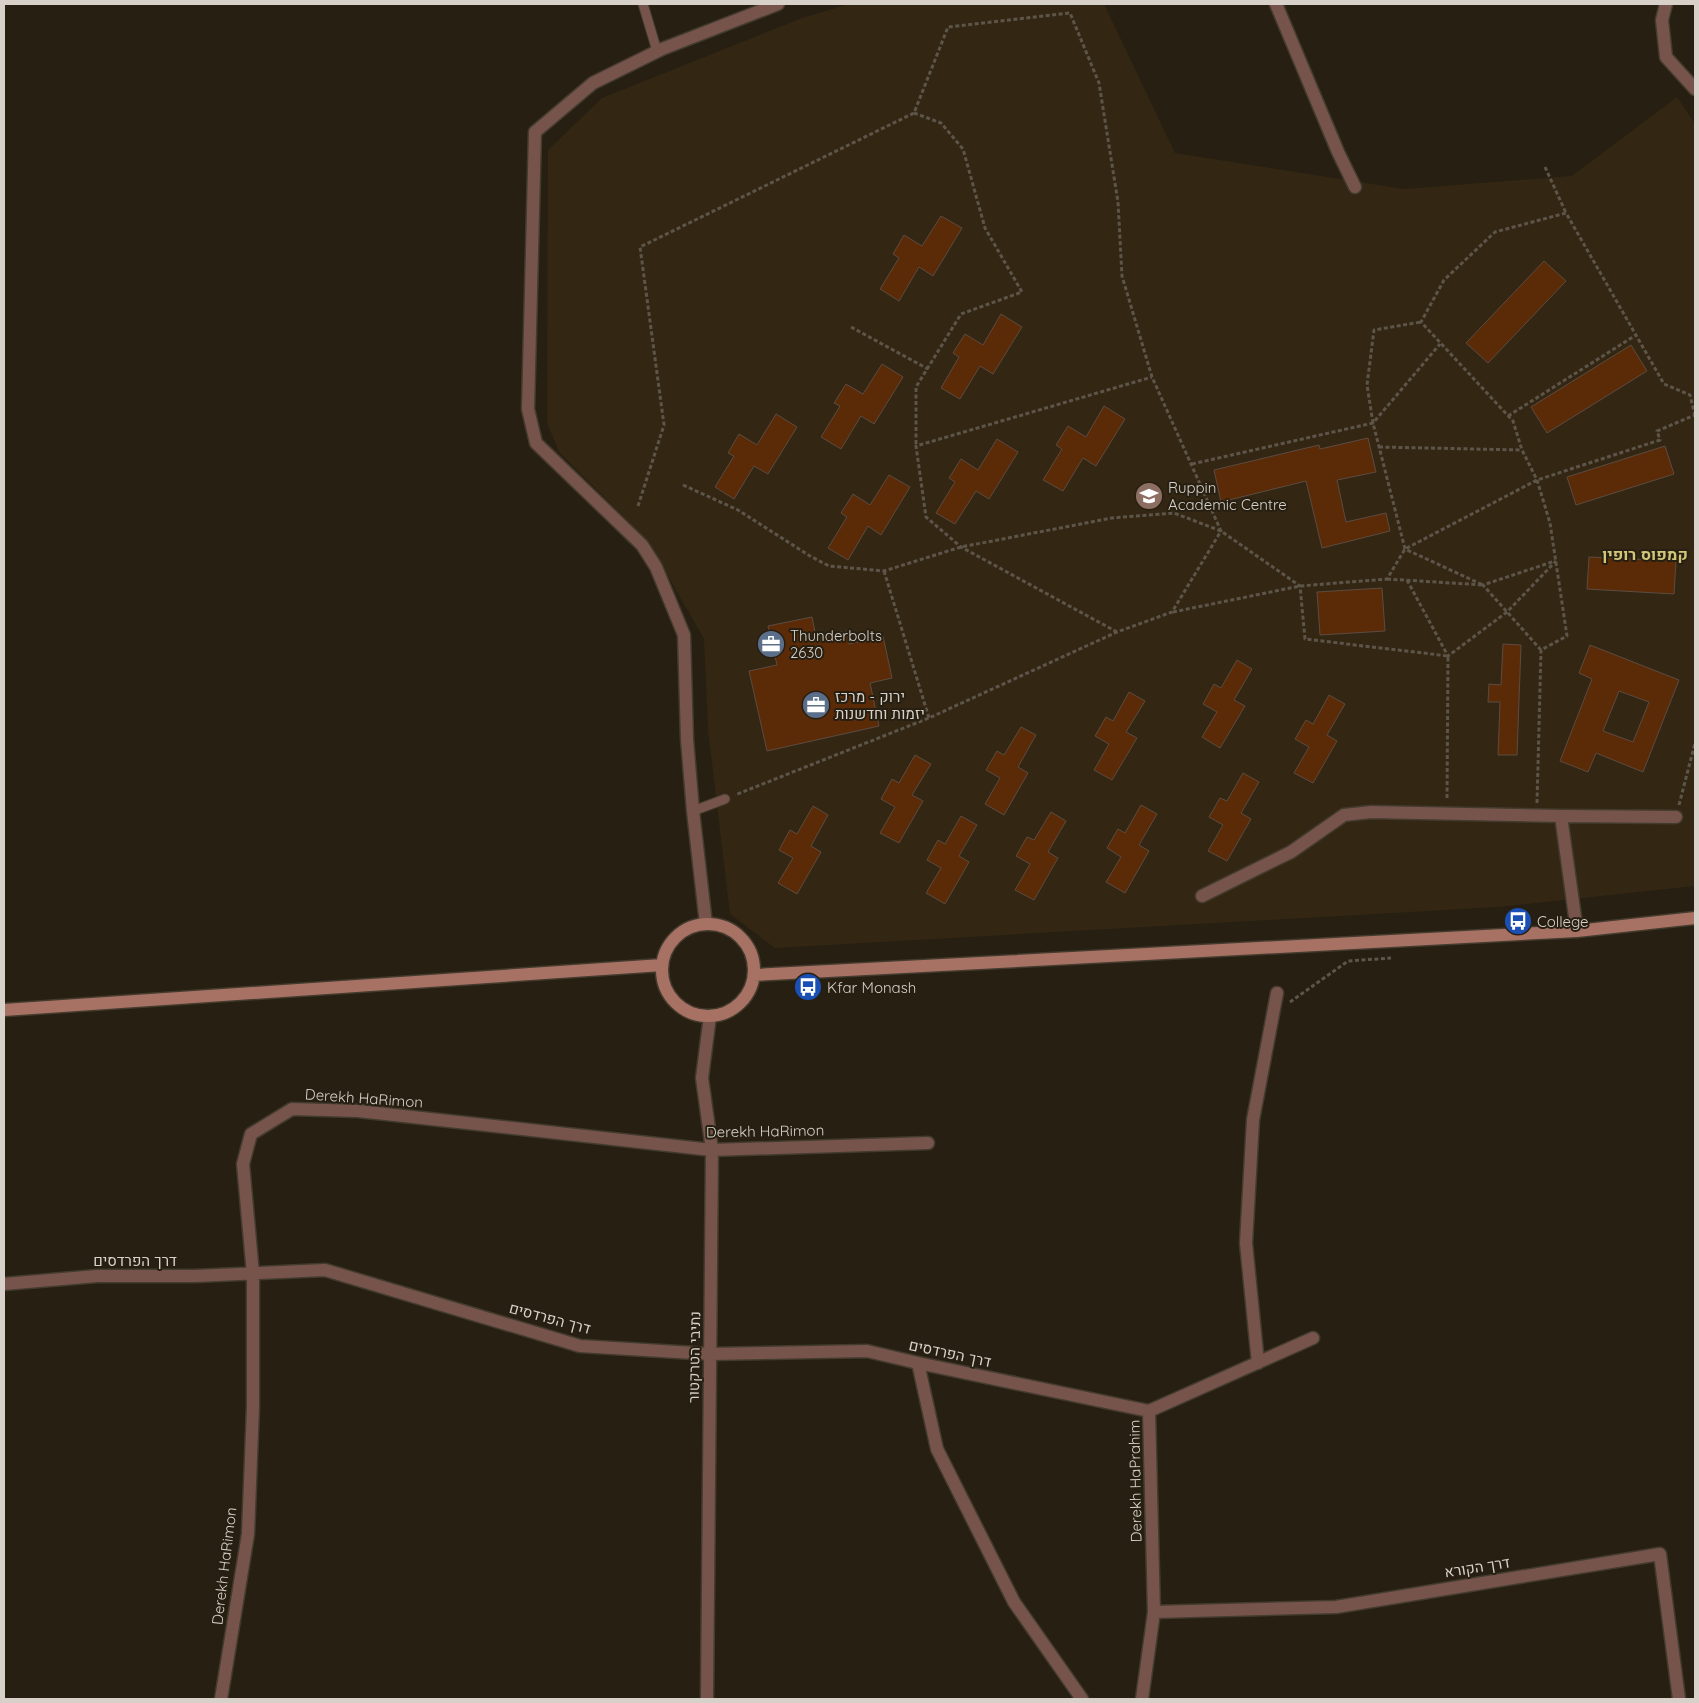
<svg xmlns="http://www.w3.org/2000/svg" width="1699" height="1703" font-family="Quicksand,Heebo,sans-serif">
  <style>
    .built { fill: #332714 }
    .building { fill: #5b2b07; stroke: #5c4b42; fill-rule: evenodd }
    .lines { fill: none; stroke-linecap: round; stroke-linejoin: round }
    .lane-casing { stroke: #433b2e; stroke-width: 11 }
    .street-casing { stroke: #433b2e; stroke-width: 15 }
    .secondary-casing { stroke: #433b2e; stroke-width: 15 }
    .path { stroke: #5d5549; stroke-width: 3; stroke-dasharray: 4 2.5; stroke-linecap: butt }
    .lane { stroke: #76544c; stroke-width: 9 }
    .street { stroke: #76544c; stroke-width: 12 }
    .secondary { stroke: #a77163; stroke-width: 12 }
    .labels { text-anchor: middle; dominant-baseline: central; stroke-width: 4; stroke-linejoin: round; paint-order: stroke }
    .poi-label { font-size: 15px; fill: #d7d1c9; stroke: #271f11; text-anchor: start }
    .street-label { font-size: 15px; fill: #d7d1c9; stroke: #271f11 }
    .neighbourhood-label { font-size: 16px; font-weight: bold; fill: #d1c678; stroke: #271f11 }
  </style>
  <rect width="100%" height="100%" fill="#271f11"/>
  <!-- built -->
  <path class="built" d="M849,4H1104L1175,153L1404,189L1572,176L1677,97L1695,124V886L1498,907L775,948L730,914L708,730L704,639L648,541L559,452L547,423L548,150L602,98L802,18Z"/>
  <!-- building -->
  <path class="building" d="M941,216L962,228L933,276L919,267L899,301L880,289L899,258L893,254L904,235L922,246Z
    M1544,261L1566,281L1488,363L1466,343Z
    M1001,314L1022,327L993,374L980,366L960,399L941,388L959,357L953,353L965,334L983,345Z
    M1631,345L1647,371L1547,433L1531,407Z
    M882,364L903,377L874,424L861,416L841,449L821,437L840,406L834,403L846,384L863,394Z
    M1104,406L1125,419L1096,466L1083,458L1063,491L1043,480L1062,449L1056,445L1068,426L1086,437Z
    M776,414L797,427L768,474L754,466L734,499L715,487L734,456L728,453L739,434L757,445Z
    M1368,438L1376,472L1337,480L1346,522L1386,513L1390,531L1322,548L1306,481L1221,502L1214,470L1319,445L1320,449Z
    M997,439L1018,452L989,499L976,491L955,524L936,513L955,482L949,478L961,459L978,470Z
    M1665,446L1674,474L1576,505L1567,477Z
    M889,475L910,487L881,535L868,526L848,560L828,548L847,517L841,513L853,494L870,505Z
    M1589,557L1676,561L1674,594L1587,589Z
    M1382,588L1385,631L1320,635L1317,592Z
    M812,617L816,637L847,631L849,644L883,636L892,678L870,683L879,726L767,751L749,671L777,665L768,626Z
    M1503,644L1521,645L1517,755H1498L1500,702H1488L1489,684L1501,685Z
    M1590,645L1679,680L1643,772L1596,753L1588,772L1560,761L1592,679L1579,673ZM1619,691L1649,702L1633,742L1603,731Z
    M1237,660L1252,669L1234,700L1245,706L1220,748L1202,737L1217,712L1203,704L1214,684L1221,688Z
    M1129,692L1145,701L1126,732L1137,738L1112,780L1094,770L1109,744L1095,736L1106,717L1113,721Z
    M1329,695L1345,704L1327,735L1337,741L1313,783L1294,773L1309,747L1295,739L1306,720L1313,724Z
    M1021,727L1036,735L1018,767L1028,773L1004,815L985,804L1000,778L986,770L997,751L1004,755Z
    M915,755L931,764L912,795L923,801L899,843L880,833L895,807L881,799L892,779L899,783Z
    M1243,773L1259,782L1241,813L1251,819L1227,861L1208,851L1223,825L1209,817L1220,798L1227,801Z
    M1141,805L1157,814L1139,845L1149,851L1125,893L1106,882L1121,857L1107,848L1118,829L1125,833Z
    M813,806L828,815L811,846L821,852L797,894L778,883L793,858L779,850L790,830L797,834Z
    M1051,812L1066,821L1048,852L1058,858L1034,900L1015,890L1030,864L1016,856L1027,837L1034,840Z
    M961,816L977,825L959,856L969,862L945,904L926,893L941,868L927,860L938,840L945,844Z"/>
  <g class="lines">
    <defs>
      <path id="lane" d="M643,4L657,51
        M693,811L725,799"/>
      <path id="street" d="M1276,4L1338,152L1355,187
        M1666,4L1662,20L1666,57L1695,89
        M1561,816L1577,931
        M1202,896L1291,852L1344,815L1371,812L1561,816L1676,817
        M706,924L693,811L687,739L684,635L656,567L642,545L536,443L528,409L535,132L593,83L662,49L778,4
        M4,1284L97,1276H195L325,1270L580,1346L710,1354L867,1351L918,1363L1149,1411
        M918,1363L937,1449L1014,1602L1082,1699
        M1258,1363L1246,1243L1253,1120L1277,993
        M1154,1612L1336,1607L1660,1554L1679,1699
        M221,1699L248,1534L253,1407V1274L243,1164L251,1134L292,1109L358,1111L712,1150L928,1143
        M707,1699L712,1150L702,1078L710,1016
        M1142,1699L1154,1612L1149,1411L1313,1338"/>
      <path id="secondary" d="M662 970a46 46 0 1 1 92 0a46 46 0 1 1-92 0Z
        M754,975L1577,931L1695,918
        M4,1010L662,965"/>
    </defs>
    <!-- lane casing -->
    <use href="#lane" class="lane-casing"/>
    <!-- street casing -->
    <use href="#street" class="street-casing"/>
    <!-- secondary casing -->
    <use href="#secondary" class="secondary-casing"/>
    <!-- path -->
    <path class="path" d="M914,113L941,123L963,149L985,228L1022,292L961,314L916,387V446
      M1545,167L1566,213
      M851,327L928,369
      M1508,416L1636,335
      M1379,447L1522,450
      M1192,464L1373,423L1440,344
      M683,485L738,510L810,556L829,566L884,571L961,547L1112,518L1174,513L1221,531L1300,586L1305,639L1448,656L1447,799
      M638,506L664,425L640,247L914,113L948,27L1070,13L1099,83L1118,202L1122,276L1152,377L1221,531L1172,612L1117,632L929,718L735,795
      M884,571L929,718
      M1387,579L1483,585L1405,549L1373,423L1367,385L1374,330L1421,322
      M1407,580L1448,656L1507,612L1556,561
      M1173,612L1300,586L1387,579L1405,549L1537,480L1660,440L1657,431L1695,415
      M1117,632L961,547L926,517L916,446L1152,377
      M1541,650L1483,585L1555,561
      M1537,803L1541,650L1567,636L1550,523L1537,480L1522,450L1513,421L1421,322L1444,280L1495,232L1566,213L1664,384L1690,395L1695,416
      M1679,805L1695,743
      M1290,1002L1348,961L1391,958"/>
    <!-- lane -->
    <use href="#lane" class="lane"/>
    <!-- street -->
    <use href="#street" class="street"/>
    <!-- secondary -->
    <use href="#secondary" class="secondary"/>
  </g>
  <!-- icons -->
  <defs>
    <symbol id="university-disc" viewBox="-11 -11 22 22"><circle r="9.5" fill="#8d6e63" stroke="#271f11"/><path d="M0-5L7-2L0 1L-7-2ZM-4 1L0 2.5L4 1V4Q0 6-4 4Z" fill="#fff"/></symbol>
    <symbol id="office-disc" viewBox="-11 -11 22 22"><circle r="9.5" fill="#5c6f8a" stroke="#271f11"/><path d="M-6-3h4V-5.5h4V-3h4V5H-6ZM-1-4.5V-3h2v-1.5ZM-6 0V1H6V0Z" fill="#fff"/></symbol>
    <symbol id="bus-disc" viewBox="-11 -11 22 22"><circle r="9.5" fill="#1a4fb4" stroke="#271f11"/><path d="M-5-6H5V4H4V6H2V4H-2V6H-4V4H-5ZM-3.5-4V0h7V-4ZM-3.5 1.2v1.5H-2V1.2ZM2 1.2v1.5H3.5V1.2Z" fill="#fff"/></symbol>
  </defs>
  <g fill-rule="evenodd">
    <use href="#university-disc" x="1133" y="480" width="32" height="32"/>
    <use href="#office-disc" x="755" y="628" width="32" height="32"/>
    <use href="#office-disc" x="800" y="689" width="32" height="32"/>
    <use href="#bus-disc" x="1502" y="905" width="32" height="32"/>
    <use href="#bus-disc" x="792" y="971" width="32" height="32"/>
  </g>
  <g class="labels">
    <!-- poi labels -->
    <g class="poi-label">
      <text x="1168" y="487">Ruppin<tspan x="1168" dy="17">Academic Centre</tspan></text>
      <text x="790" y="635">Thunderbolts<tspan x="790" dy="17">2630</tspan></text>
      <text x="835" y="696">ירוק - מרכז<tspan x="835" dy="17">יזמות וחדשנות</tspan></text>
      <text x="1537" y="921">College</text>
      <text x="827" y="987">Kfar Monash</text>
    </g>
    <!-- street labels -->
    <g class="street-label">
      <text transform="translate(364 1098) rotate(4)">Derekh HaRimon</text>
      <text transform="translate(765 1131) rotate(-1)">Derekh HaRimon</text>
      <text x="135" y="1260">דרך הפרדסים</text>
      <text transform="translate(550 1318) rotate(15)">דרך הפרדסים</text>
      <text transform="translate(950 1353) rotate(12)">דרך הפרדסים</text>
      <text transform="translate(694 1357) rotate(-89)">נתיבי הטרקטור</text>
      <text transform="translate(1135 1481) rotate(-91)">Derekh HaPrahim</text>
      <text transform="translate(224 1566) rotate(-83)">Derekh HaRimon</text>
      <text transform="translate(1477 1567) rotate(-9)">דרך הקורא</text>
    </g>
    <!-- neighbourhood labels -->
    <g class="neighbourhood-label">
      <text x="1645" y="554">קמפוס רופין</text>
    </g>
  </g>
  <!-- border -->
  <rect width="1699" height="1703" fill="none" stroke="#d7d1c9" stroke-width="10"/>
</svg>
